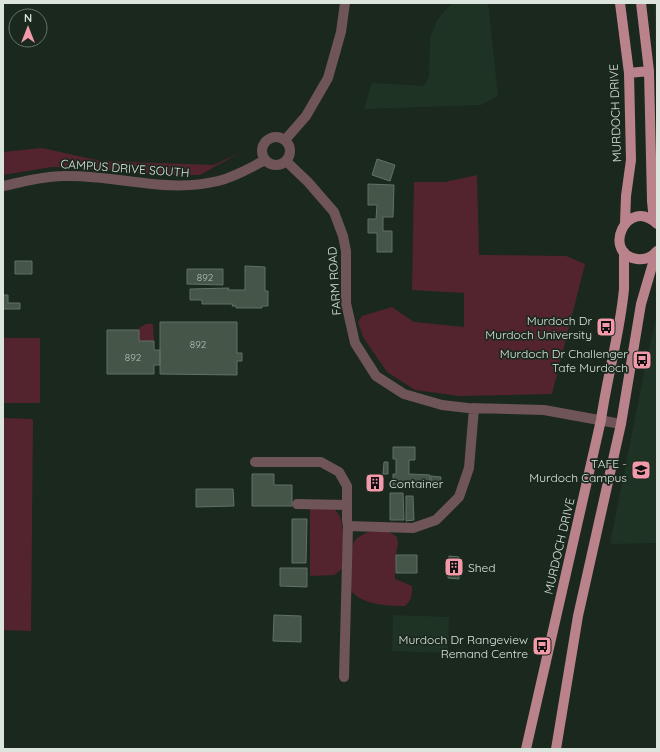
<svg xmlns="http://www.w3.org/2000/svg" width="660" height="752" font-family="Quicksand,sans-serif">
  <style>
    .built { fill: #1f3324 }
    .green { fill: #54242e }
    .building { fill: #455548; stroke: #617165 }
    .lines { fill: none; stroke-linecap: round; stroke-linejoin: round }
    .minor { stroke: #6f5458; stroke-width: 10 }
    .major { stroke: #ba838c; stroke-width: 10 }
    .labels { text-anchor: middle; dominant-baseline: central; stroke-width: 3.5; stroke-linejoin: round; paint-order: stroke }
    .number-label { font-size: 10px; fill: #b6c0b8 }
    .street-label { font-size: 12px; fill: #dbe4dd; stroke: #1a281d }
    .poi-label { font-size: 12px; fill: #dbe4dd; stroke: #1a281d; text-anchor: end }
  </style>
  <rect width="100%" height="100%" fill="#1a281d"/>
  <!-- built -->
  <path class="built" d="M452,3H488L498,96L481,105L364,109L372,83L424,86L429,77L430,38L437,20Z
    M654,3H657V95Z
    M657,313V543L610,544L646,363Z
    M393,615L449,617L448,653L392,651Z"/>
  <!-- green -->
  <path class="green" d="M42,148L101,161L214,165L243,151L200,175H161L99,169L52,167L3,175V152Z
    M477,175L479,255L566,256L585,264L552,394L459,396L415,390L387,372L363,337L358,322L362,316L392,307L414,322L464,327V293L412,290L414,182H445Z
    M146,324H152L153,325L154,341H139V328Z
    M3,338H40V403H3Z
    M3,418L33,419L31,631L3,630Z
    M310,508L334,509C336,511 339,514 340,517C345,528 343,557 342,569L334,575L310,576Z
    M369,532H389L397,537L398,543L396,555L395,579L412,586C412,594 412,600 405,606C389,606 365,605 353,593C352,592 349,588 349,587C347,581 351,548 354,542C357,537 363,534 369,532Z"/>
  <!-- building -->
  <path class="building" d="M377,159L395,165L390,181L372,175Z
    M368,184L394,185L393,217H383V231H392V252H377V233H368V219H376L377,205H368Z
    M15,261H32V274H15Z
    M245,266L265,267V291H268V306H262V308H236V306H232L233,304H202V300H190V289L229,288L228,290H245Z
    M187,269H223V285L187,284Z
    M3,295H8V303H20V309H3Z
    M160,322H237V353H242V361H237V375L160,374Z
    M107,330H139V341H154V350H160V365H154V374H107Z
    M393,447H415V460H409V474L430,475V487L393,486V474H396V459H393Z
    M384,462H388V474H383Z
    M252,474H274V485H292V506H252Z
    M431,476L441,477L440,485H431Z
    M367,481H382V485H367Z
    M196,489H233L234,506L196,507Z
    M390,493H403L404,520H390Z
    M406,496H413L414,520L406,521Z
    M292,519H307L306,563H292Z
    M396,555H417V573H396Z
    M449,556L459,557V579L448,578Z
    M280,568H307V587L280,586Z
    M274,615L301,616V642L273,641Z"/>
  <g class="lines">
    <!-- minor -->
    <path class="minor" d="M262 151a14 14 0 1 1 28 0a14 14 0 1 1-28 0Z
      M285,140L306,116L328,78L341,32L345,3
      M286,161L308,182L334,212L343,236L346,251V303L355,343L376,376L404,394L442,405L468,408L544,410L621,424
      M3,186C23,182 43,176 63,176C116,174 165,194 218,181C235,177 250,168 265,160
      M255,462H321L339,472L347,486V520L348,526L413,528L436,520L459,497L469,468L474,408
      M297,504L347,505
      M344,677L348,526"/>
    <!-- major -->
    <path class="major" d="M620,3L629,73L631,160L626,196L625,223
      M641,3L649,71L652,201L654,221
      M629,73L649,71
      M657,224C627,195 601,254 637,259C645,260 652,257 657,251
      M526,749L601,420C607,377 620,333 624,289C624,277 624,264 624,252
      M556,749L578,616L621,424L641,304L656,253"/>
  </g>
  <!-- icons -->
  <defs>
    <symbol id="bus-square" viewBox="-11 -11 22 22"><rect x="-9" y="-9" width="18" height="18" rx="4" fill="#f39aaa" stroke="#1a281d"/><path d="M-5-6H5V4H4V6H2V4H-2V6H-4V4H-5ZM-3.5-4V0h7V-4ZM-3.5 1.2v1.5H-2V1.2ZM2 1.2v1.5H3.5V1.2Z" fill="#111"/></symbol>
    <symbol id="university-square" viewBox="-11 -11 22 22"><rect x="-9" y="-9" width="18" height="18" rx="4" fill="#f39aaa" stroke="#1a281d"/><path d="M0-5L7-2L0 1L-7-2ZM-4 1L0 2.5L4 1V4Q0 6-4 4Z" fill="#111"/></symbol>
    <symbol id="building-square" viewBox="-11 -11 22 22"><rect x="-9" y="-9" width="18" height="18" rx="4" fill="#f39aaa" stroke="#1a281d"/><path d="M-4-6H4V6H1V3H-1V6H-4ZM-2.5-4.3h1.7v1.8h-1.7ZM.8-4.3h1.7v1.8H.8ZM-2.5-1h1.7V.8h-1.7ZM.8-1h1.7V.8H.8Z" fill="#111"/></symbol>
  </defs>
  <g fill-rule="evenodd">
    <use href="#bus-square" x="595" y="316" width="22" height="22"/>
    <use href="#bus-square" x="631" y="349" width="22" height="22"/>
    <use href="#university-square" x="630" y="459" width="22" height="22"/>
    <use href="#building-square" x="364" y="472" width="22" height="22"/>
    <use href="#building-square" x="443" y="556" width="22" height="22"/>
    <use href="#bus-square" x="531" y="635" width="22" height="22"/>
  </g>
  <g class="labels">
    <!-- number labels -->
    <g class="number-label">
      <text x="205" y="277">892</text>
      <text x="198" y="344">892</text>
      <text x="133" y="357">892</text>
    </g>
    <!-- street labels -->
    <g class="street-label">
      <text transform="translate(615 113) rotate(-92)">MURDOCH DRIVE</text>
      <text transform="translate(125 168) rotate(4)">CAMPUS DRIVE SOUTH</text>
      <text transform="translate(334 281) rotate(-94)">FARM ROAD</text>
      <text transform="translate(559 546) rotate(-77)">MURDOCH DRIVE</text>
    </g>
    <!-- poi labels -->
    <g class="poi-label">
      <text x="592" y="320">Murdoch Dr<tspan x="592" dy="14">Murdoch University</tspan></text>
      <text x="628" y="353">Murdoch Dr Challenger<tspan x="628" dy="14">Tafe Murdoch</tspan></text>
      <text x="627" y="463">TAFE -<tspan x="627" dy="14">Murdoch Campus</tspan></text>
      <text x="389" y="483" text-anchor="start">Container</text>
      <text x="468" y="567" text-anchor="start">Shed</text>
      <text x="528" y="639">Murdoch Dr Rangeview<tspan x="528" dy="14">Remand Centre</tspan></text>
    </g>
  </g>
  <!-- border -->
  <rect width="660" height="752" fill="none" stroke="#dbe4dd" stroke-width="8"/>
  <!-- north arrow -->
  <g transform="translate(28 28)"><circle r="19" fill="#1a281d" stroke="#67736a"/>
  <path d="M0-3L7 15L0 10L-7 15Z" fill="#f39aaa"/>
  <text y="-6" font-size="11" font-weight="bold" text-anchor="middle" fill="#dbe4dd">N</text>
  </g>
</svg>
